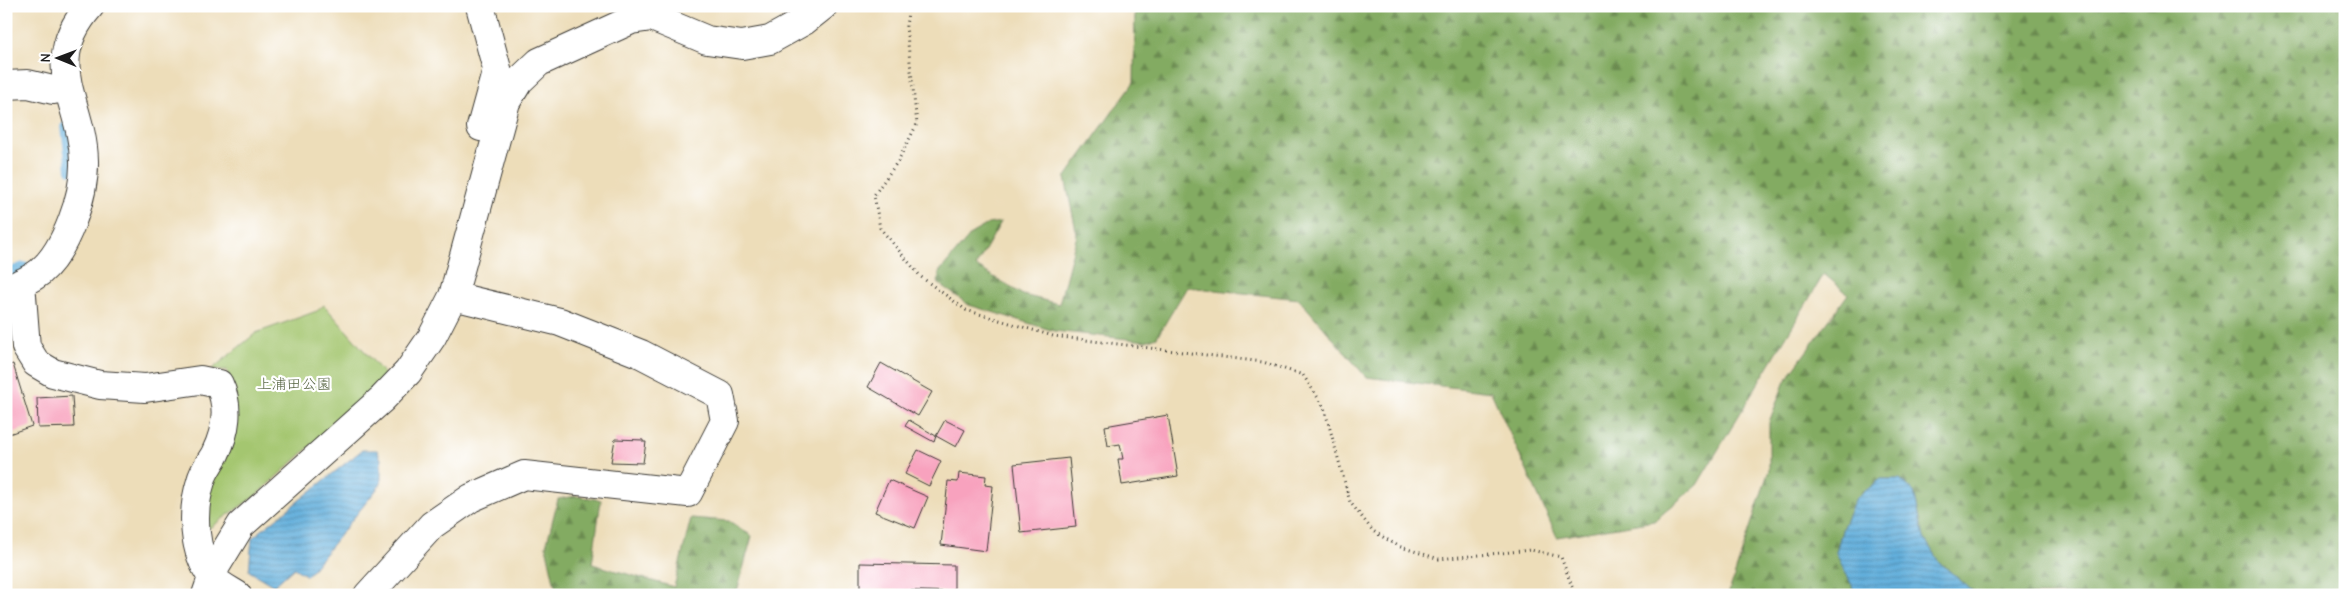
<svg xmlns="http://www.w3.org/2000/svg" width="2351" height="601" font-family="'Comic Neue','Klee One',sans-serif">
  <style>
    .forest { fill: url(#forest-firs); stroke: #50643f }
    .green { fill: #a4c66f; stroke: #607146 }
    .water { fill: url(#water-rules); stroke: #3f667c }
    .lines { fill: none; stroke-linecap: round; stroke-linejoin: round }
    .stream { stroke: #62afdc; stroke-width: 10 }
    .building { fill: #f8a2be }
    .street-casing { stroke: #3b3934; stroke-width: 30 }
    .path { stroke: #3b3934; stroke-width: 3; stroke-dasharray: 1 4; stroke-linecap: butt }
    .street { stroke: #fff; stroke-width: 28 }
    .labels { text-anchor: middle; dominant-baseline: central; stroke-width: 4.5; stroke-linejoin: round; paint-order: stroke }
    .park-label { font-size: 15px; fill: #52603d; stroke: #fff }
  </style>
  <defs>
    <pattern id="forest-firs" width="22" height="20" patternUnits="userSpaceOnUse" patternTransform="scale(1.25)"><rect width="22" height="20" fill="#83ab62"/><path d="M5 1l3.5 6h-7zM16 11l3.5 6h-7z" fill="#6a8a50"/></pattern>
    <pattern id="water-rules" width="6" height="5" patternUnits="userSpaceOnUse" patternTransform="scale(1.25)"><rect width="6" height="5" fill="#62afdc"/><path d="M0 2.5h6" fill="none" stroke="#508eb2"/></pattern>
  </defs>
  <rect width="100%" height="100%" fill="#fff"/>
  <filter id="ink" filterUnits="userSpaceOnUse"><feTurbulence type="fractalNoise" baseFrequency=".02" numOctaves="2"/><feDisplacementMap in="SourceGraphic" scale="10" xChannelSelector="R" yChannelSelector="G"/><feConvolveMatrix kernelMatrix="1 2 1 2 8 2 1 2 1" color-interpolation-filters="sRGB"/></filter>
  <filter id="wash" filterUnits="userSpaceOnUse"><feTurbulence type="fractalNoise" baseFrequency=".0096" numOctaves="4" result="noise"/><feDisplacementMap in="SourceGraphic" scale="20" xChannelSelector="R" yChannelSelector="G"/><feGaussianBlur stdDeviation="1.12" result="paint"/><feColorMatrix in="noise" values="0 0 0 0 0 0 0 0 0 0 0 0 0 0 0 0 0 1.4 0 .05"/><feComposite in="paint" operator="in"/></filter>
  <g filter="url(#wash)">
    <rect width="100%" height="100%" fill="#edddb9"/>
    <!-- forest -->
    <path class="forest" d="M1135,6H2345V595H1977L1939,562L1924,538L1914,492L1900,479H1882L1856,498L1843,527L1836,552L1846,575L1858,595H1728L1769,470V422L1785,381L1848,294L1824,274L1697,485L1654,521L1557,537L1491,392L1366,377L1299,299L1187,287L1157,337L1146,341L1054,331L969,305L938,283L939,272L972,233L988,224L1001,222L976,266L1023,295L1059,304L1077,235L1065,178L1134,82Z
      M576,496L601,500L592,564L674,587L691,518L729,521L752,536L736,595H557L546,546L558,499Z"/>
    <!-- green -->
    <path class="green" d="M324,305L387,377L255,496L208,529L204,498L230,386L227,370H211L256,333L317,311Z"/>
    <!-- water -->
    <path class="water" d="M362,450H377L381,459V484L307,576L294,568L274,586L249,571L252,538Z
      M1881,479H1900L1914,492L1924,538L1939,562L1977,595H1858L1846,575L1836,552L1843,527L1856,498Z"/>
    <g class="lines">
      <!-- stream -->
      <path class="stream" d="M66,127L71,170
        M6,274L24,267"/>
    </g>
    <g id="blocks">
      <!-- building -->
      <path class="building" d="M881,363L932,392L918,416L868,387Z
        M13,364L32,426L6,435V366Z
        M72,396L74,427L38,428L37,398Z
        M1168,415L1178,476L1122,485L1118,459H1123L1120,444L1108,446L1105,426Z
        M909,420L936,436L945,420L965,430L956,447L936,436L934,442L905,426Z
        M615,439L643,440V442H646L643,463L611,462Z
        M918,450L941,461L929,486L905,474Z
        M1069,458L1076,527L1021,533L1014,464Z
        M959,473L986,476L985,485L993,486L986,551L941,545L948,481L958,482Z
        M889,480L928,497L915,528L875,512Z
        M860,563L954,565V592L860,589Z"/>
    </g>
  </g>
  <g filter="url(#ink)">
    <use href="#blocks" fill-opacity="0" stroke="#3b3934" stroke-width="1"/>
    <g class="lines">
      <defs>
        <path id="street" d="M480,6L497,69L481,127
          M6,85L28,84L53,90L67,87
          M21,283L26,347L36,363L53,373L100,385L145,388L200,380L219,384C230,407 226,432 215,454C210,463 203,472 201,481C191,512 193,551 212,577C217,584 229,590 237,595
          M6,290C18,285 30,280 40,272C66,250 85,195 84,161C83,102 39,64 90,6
          M453,296L506,102L519,81L539,62L631,20L652,17L707,40L742,45L770,40L804,21L823,6
          M206,595L216,566L241,525L382,399L408,372L432,337L453,296L560,322L641,354L720,395L725,421L688,493L524,475L471,498L432,525L368,595"/>
      </defs>
      <!-- street casing -->
      <use href="#street" class="street-casing"/>
      <!-- path -->
      <path class="path" d="M909,6L906,26L917,124L898,161L874,195L880,228L921,277L966,310L1053,336L1263,362L1303,375L1324,407L1350,502L1373,531L1398,546L1439,559L1531,550L1561,557L1575,595"/>
      <!-- street -->
      <use href="#street" class="street"/>
    </g>
  </g>
  <g class="labels">
    <!-- park labels -->
    <g class="park-label">
      <text x="294" y="384">上浦田公園</text>
    </g>
  </g>
  <!-- margin -->
  <rect width="2351" height="601" fill="none" stroke="#fff" stroke-width="25"/>
  <!-- north arrow -->
  <g transform="translate(58 58) rotate(271)" stroke="#ffffff" stroke-width="4" paint-order="stroke">
  <path d="M0-4L9 19L0 12L-9 19Z" fill="#1c1c1c"/>
  <text y="-8" font-size="14" font-weight="bold" text-anchor="middle" fill="#1c1c1c">N</text>
  </g>
</svg>
